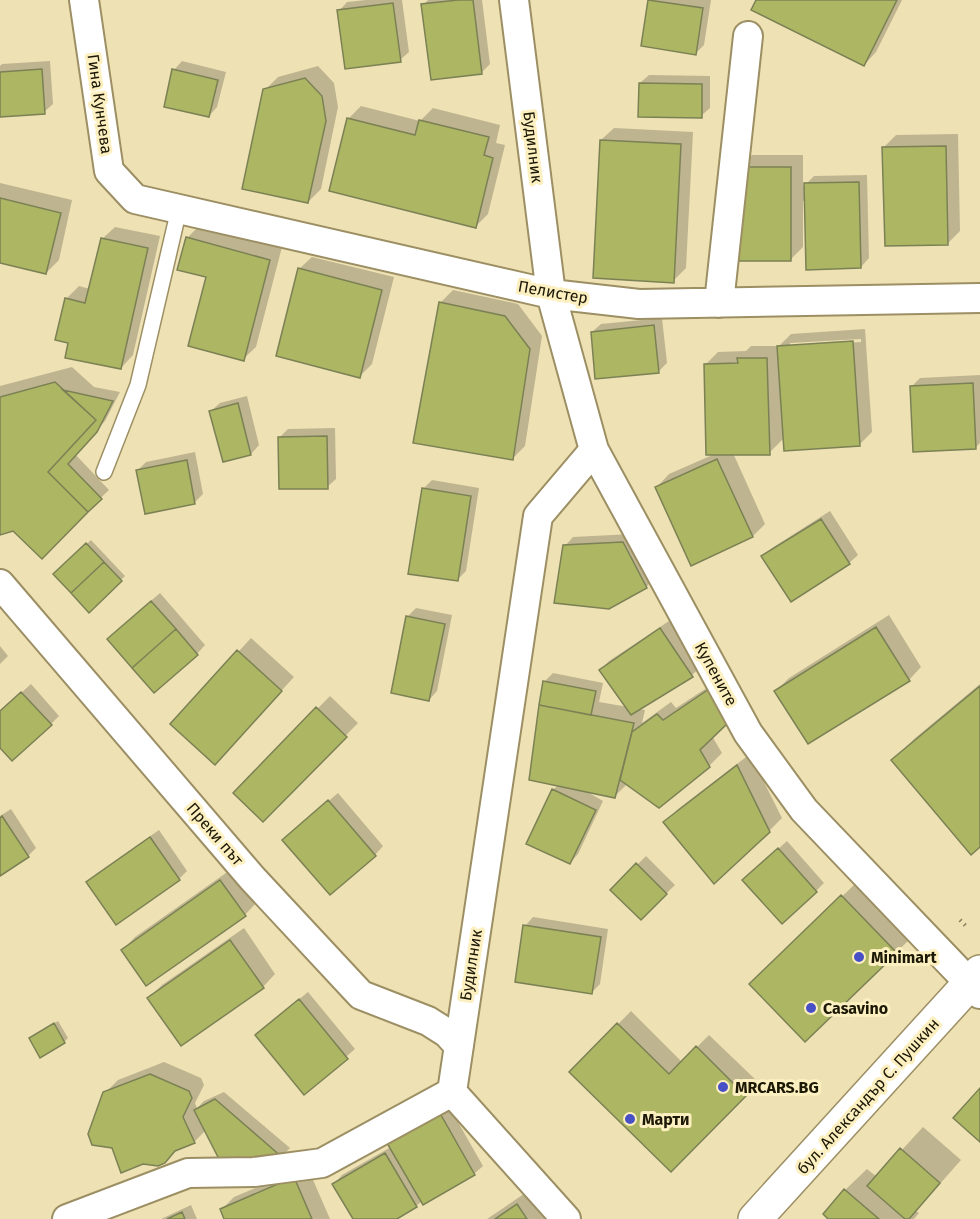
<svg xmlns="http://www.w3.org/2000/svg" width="980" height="1219" font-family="'Fira Sans',sans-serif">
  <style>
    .shadow { fill: #0003; fill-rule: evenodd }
    .building { fill: #adb663; stroke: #7b8155; stroke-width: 1.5 }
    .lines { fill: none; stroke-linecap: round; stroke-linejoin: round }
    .service-casing { stroke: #9c8f64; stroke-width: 18 }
    .minor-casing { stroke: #9c8f64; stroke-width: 32 }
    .secondary-casing { stroke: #9c8f64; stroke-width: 36 }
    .path { stroke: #88805f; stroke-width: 4; stroke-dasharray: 1.5 4.5; stroke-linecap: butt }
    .service { stroke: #fff; stroke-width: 15 }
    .minor { stroke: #fff; stroke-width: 28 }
    .secondary { stroke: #fff; stroke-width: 33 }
    .poi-dot { fill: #4750c5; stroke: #fcefc0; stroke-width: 2 }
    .labels { text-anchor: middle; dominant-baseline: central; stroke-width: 6; stroke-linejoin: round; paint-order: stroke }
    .street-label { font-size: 16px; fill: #1c1806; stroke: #fcefc0 }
    .poi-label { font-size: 16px; font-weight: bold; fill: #1c1806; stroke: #fcefc0; text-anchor: start }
  </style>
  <rect width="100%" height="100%" fill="#eee1b3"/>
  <!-- shadow -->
  <path class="shadow" d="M366,0H402L409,52L400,60L339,11L347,2Z
    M428,0H482L490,64L481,73L423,5Z
    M650,0H711L704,45L696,53L643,45Z
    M758,0H902L876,52L864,65Z
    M50,61L53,104L44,112L0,116V66L2,64Z
    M182,61L226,72L217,107L209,116L174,70Z
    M318,66L334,83L338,107L321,189L308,202L265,90L278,77Z
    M649,75L710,76V108L701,116L640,83Z
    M361,106L420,121L433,108L500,125L496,143L505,145L488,214L475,227L348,119Z
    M614,128L693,132L686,268L673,281L601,140Z
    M958,134L960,231L947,244L884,147L896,135Z
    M752,155H803V187L814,176L867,175L869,258L861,267L806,201H803V247L791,259L739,168Z
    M0,183L72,200L59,260L46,273L0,262Z
    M200,225L282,247L256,347L243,359L208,276L187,238Z
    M115,227L160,236L133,355L121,368L70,342L66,299L79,286L90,289L102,239Z
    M312,257L394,277L372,364L360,376L299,269Z
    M453,290L518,304L542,336L525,446L512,459L440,303Z
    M662,318L667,363L659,371L596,377L592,332L601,324Z
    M865,329L872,432L859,445L784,438L769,453H733L765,524L753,536L657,487L669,474L717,453L705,365L718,352L746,351L751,346H779L791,334ZM861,339V342L790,346V343Z
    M72,367L94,387L120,392L105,421L75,454L109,490L90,508L0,533V386Z
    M980,375V443L975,448L911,387L920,378Z
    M247,396L259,445L251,454L224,461L211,411L220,403Z
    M335,428L336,479L327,487L279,438L288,429Z
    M195,452L203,494L194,503L138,470L146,462Z
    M432,480L479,488L466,571L457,580L423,489Z
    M830,511L858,555L849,563L763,557L772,548Z
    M632,534L655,578L646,587L609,608L565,546L573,537Z
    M91,540L125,576L89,610L55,574Z
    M160,593L205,645L197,654L117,630Z
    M416,608L452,615L437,691L429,700L408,616Z
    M889,615L921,667L909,680L776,691L789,678Z
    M669,621L701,667L692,675L638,709L645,710L642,723L671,702L676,708L725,676L712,736L722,753L709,766L628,783L614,797L584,790L603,801L578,854L570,863L553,790L558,785L544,682L553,673L603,683L599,702L628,707L601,670L609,661Z
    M251,638L294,677L227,750L172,724Z
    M0,646L8,656L0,664Z
    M31,684L59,716L51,724L0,746V712Z
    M980,684V845L893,761L914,739Z
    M330,696L358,723L263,820L235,793Z
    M750,754L782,818L769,831L665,822L678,809Z
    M338,793L383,846L375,855L293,831Z
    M11,809L36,848L28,856L0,875V816Z
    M159,830L187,871L179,879L88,882L96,874Z
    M787,841L824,883L816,891L753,872Z
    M646,856L675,885L641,918L612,890Z
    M233,868L257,902L245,915L123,950L135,937Z
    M855,884L909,940L805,1040L751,984Z
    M533,917L608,929L600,984L592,992L525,926Z
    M244,928L275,974L263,987L149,998L162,985Z
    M308,992L355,1049L304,1093L265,1027Z
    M631,1011L682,1062L709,1035L758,1082L671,1170L571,1072Z
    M58,1021L68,1038L64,1042L30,1038Z
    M164,1062L201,1078L204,1085L195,1103L197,1108L204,1101L224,1092L290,1148L282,1156L206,1130L194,1142L105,1093L118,1080Z
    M446,1101L483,1166L474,1174L422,1201L416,1206L394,1219H354L334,1184L342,1175L391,1147Z
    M923,1127L961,1160L916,1211L919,1213L914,1219H831L845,1190L867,1169L877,1177Z
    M307,1166L330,1219H226L222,1209L234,1197Z
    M540,1183L563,1219H487Z
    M191,1205L197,1219H161Z"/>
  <!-- building -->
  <path class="building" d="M458,0H473L482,74L431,80L421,4Z
    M648,0L703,8L696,55L641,46Z
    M756,0H897L864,66L751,10Z
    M393,3L401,62L345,69L337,10Z
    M42,69L45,114L0,117V72Z
    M172,69L218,80L209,117L164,107Z
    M305,78L322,96L326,121L308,203L242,189L263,89Z
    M639,83L702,84V118L638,117Z
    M347,118L415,135L419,120L489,137L484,155L493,158L476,228L329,191Z
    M600,140L681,144L674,283L593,278Z
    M946,146L948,245L885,246L882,147Z
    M737,167H791V261H738Z
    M859,182L861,268L806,270L804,183Z
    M0,198L61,213L46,274L0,263Z
    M186,237L270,260L244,361L188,346L206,277L177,270Z
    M101,238L148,248L121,369L65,358L68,343L55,340L65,298L85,303Z
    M298,268L382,290L360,378L276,356Z
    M439,302L505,316L530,349L513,460L413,443Z
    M654,325L659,373L595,379L591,332Z
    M853,341L860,446L784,451L777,346Z
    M737,358H767L770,455H706L704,364L738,363Z
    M55,382L96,420L48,472L88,512L42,559L13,531L0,535V397Z
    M973,383L976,449L913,452L910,386Z
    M63,390L113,401L97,432L68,464L102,499L88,512L48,472L96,420Z
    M238,403L251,455L223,462L209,411Z
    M327,436L328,489H279L278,437Z
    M717,459L753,537L691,566L655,487Z
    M187,460L195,504L145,514L136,470Z
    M422,488L471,496L458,581L408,574Z
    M821,519L850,564L791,602L761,556Z
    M623,542L647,588L609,609L554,603L563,545Z
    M86,543L104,562L71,593L53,574Z
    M104,562L122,581L89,613L71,593Z
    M151,601L176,629L132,668L107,639Z
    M406,616L445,624L429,701L391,693Z
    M876,627L910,681L808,744L774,691Z
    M660,628L693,677L631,715L599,670Z
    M176,629L198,655L154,693L132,668Z
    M237,650L282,691L215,765L170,724Z
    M543,681L596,691L591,715L539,705Z
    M980,686V847L971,855L891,760Z
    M712,687L729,722L700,750L710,767L659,808L620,780L632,732L657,714L663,720Z
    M21,692L52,725L12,761L0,748V711Z
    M539,705L634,723L615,798L529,780Z
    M316,707L347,737L263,822L233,793Z
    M737,765L770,832L714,884L663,822Z
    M552,789L596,810L570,864L526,844Z
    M328,800L376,856L330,895L282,840Z
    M2,816L29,857L0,876V818Z
    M150,837L180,880L116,925L86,882Z
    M778,848L817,892L782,924L742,880Z
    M636,863L667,894L641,920L610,890Z
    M220,880L246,916L146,986L121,950Z
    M841,895L897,953L805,1042L749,984Z
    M523,925L601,937L592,994L515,982Z
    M230,940L264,988L181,1046L147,998Z
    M299,999L348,1059L304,1095L255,1035Z
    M54,1023L65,1043L40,1058L29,1038Z
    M617,1023L669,1074L696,1046L746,1096L671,1172L569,1072Z
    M150,1074L189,1091L192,1098L183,1117L195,1143L175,1151L165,1163L158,1166L143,1164L121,1173L112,1148L92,1145L88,1134L103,1092Z
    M980,1088V1142L953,1118Z
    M215,1099L283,1158L220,1161L194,1110Z
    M437,1108L475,1175L423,1205L384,1138Z
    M900,1148L940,1183L909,1219H905L867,1186Z
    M385,1153L417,1207L397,1219H353L332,1184Z
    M294,1177L312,1219H224L220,1209Z
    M844,1189L879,1219H828L823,1214Z
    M517,1204L527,1219H495Z
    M182,1212L185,1219H167Z"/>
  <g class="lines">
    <defs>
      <path id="service" d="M104,472L138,385L179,209"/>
      <path id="minor" d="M84,0L109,171L135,199L551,294L639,304L980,298
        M514,0L551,294L594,450L748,733L804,810L980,994
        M719,303L748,36
        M0,584L252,878L361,995L428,1021L447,1033L459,1046
        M452,1092L566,1219
        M67,1219L188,1173L254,1172L322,1163L452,1092L538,516L594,450"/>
      <path id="secondary" d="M755,1219L980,972"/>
    </defs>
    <!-- service casing -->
    <use href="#service" class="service-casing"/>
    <!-- minor casing -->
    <use href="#minor" class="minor-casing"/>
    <!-- secondary casing -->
    <use href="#secondary" class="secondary-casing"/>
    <!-- path -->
    <path class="path" d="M960,920L966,926"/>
    <!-- service -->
    <use href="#service" class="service"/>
    <!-- minor -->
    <use href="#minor" class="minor"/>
    <!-- secondary -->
    <use href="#secondary" class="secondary"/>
  </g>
  <!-- markers -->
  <g class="poi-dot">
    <circle cx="859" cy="957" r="6"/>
    <circle cx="811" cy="1008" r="6"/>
    <circle cx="723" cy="1087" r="6"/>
    <circle cx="630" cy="1119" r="6"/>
  </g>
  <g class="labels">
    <!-- street labels -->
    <g class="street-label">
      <text transform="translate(100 104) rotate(82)">Гина Кунчева</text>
      <text transform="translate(533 147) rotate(83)">Будилник</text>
      <text transform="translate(553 292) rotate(10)">Пелистер</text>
      <text transform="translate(716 674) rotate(61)">Купените</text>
      <text transform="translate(215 834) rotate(49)">Преки път</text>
      <text transform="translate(471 965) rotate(-81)">Будилник</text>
      <text transform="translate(868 1096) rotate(-48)">бул. Александър С. Пушкин</text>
    </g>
    <!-- poi labels -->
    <g class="poi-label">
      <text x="871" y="957">Minimart</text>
      <text x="823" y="1008">Casavino</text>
      <text x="735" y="1087">MRCARS.BG</text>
      <text x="642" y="1119">Марти</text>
    </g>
  </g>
</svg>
